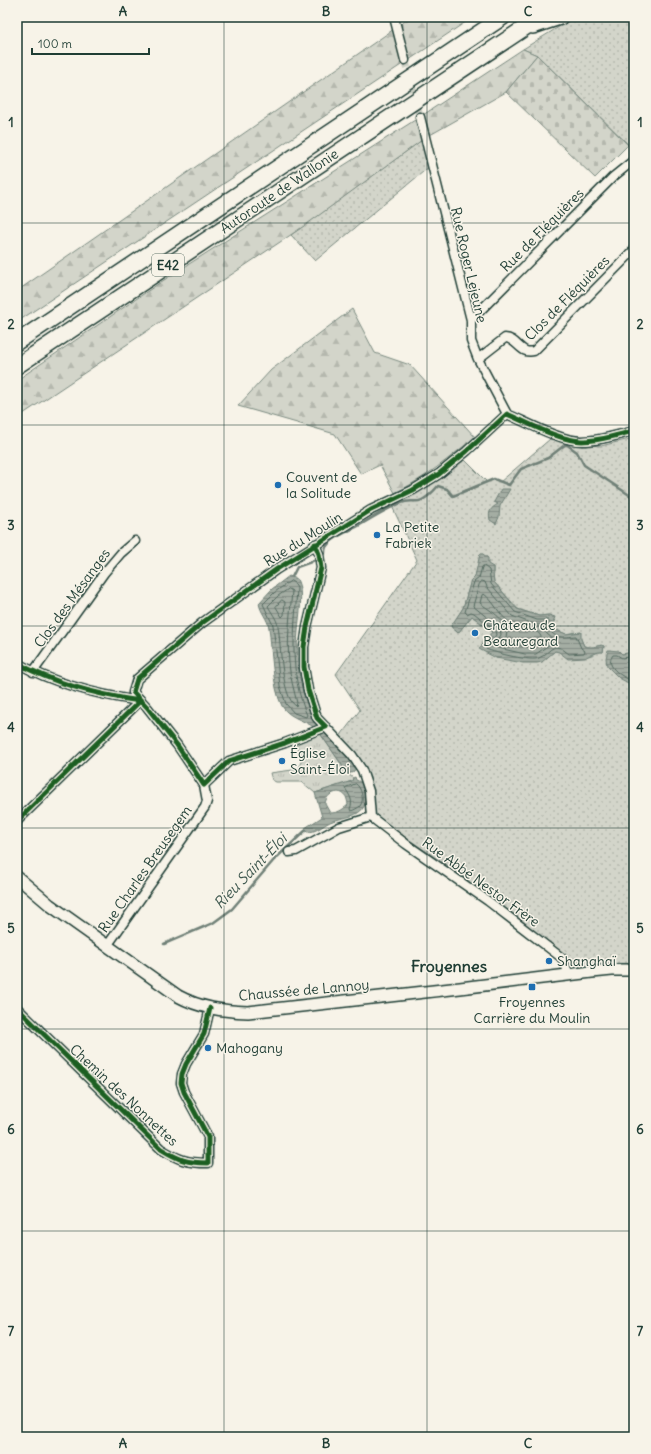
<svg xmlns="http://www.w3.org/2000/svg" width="651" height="1454" font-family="Delius,sans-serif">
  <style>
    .grass { fill: url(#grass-dots); stroke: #79897f; fill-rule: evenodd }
    .forest { fill: url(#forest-firs); stroke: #79897f }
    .cemetery { fill: url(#cemetery-stones); stroke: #79897f }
    .park { fill: url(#park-tufts); stroke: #79897f }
    .water { fill: url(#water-rules); stroke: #6f8077; fill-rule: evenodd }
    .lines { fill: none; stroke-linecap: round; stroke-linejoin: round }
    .shore { stroke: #546a60; stroke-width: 1 }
    .stream { stroke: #6f8077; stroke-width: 2.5 }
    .minor-tunnel { stroke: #cccfc4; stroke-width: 8; stroke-dasharray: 8 4; stroke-linecap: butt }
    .minor-casing { stroke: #1f3d34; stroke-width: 11 }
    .secondary-casing { stroke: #1f3d34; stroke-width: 14 }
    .motorway-casing { stroke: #1f3d34; stroke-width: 18 }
    .minor { stroke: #f7f3e8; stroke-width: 8 }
    .secondary { stroke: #f7f3e8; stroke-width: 11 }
    .motorway { stroke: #f7f3e8; stroke-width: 15 }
    .cycleway-casing { stroke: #f7f3e8; stroke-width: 8 }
    .cycleway { stroke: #1b5e20; stroke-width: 5 }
    .grid { fill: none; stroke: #1f3d34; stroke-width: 1; stroke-opacity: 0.55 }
    .poi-dot { fill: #1f6fb2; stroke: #f7f3e8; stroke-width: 1.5 }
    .labels { text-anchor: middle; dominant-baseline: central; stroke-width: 3; stroke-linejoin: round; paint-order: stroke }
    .shield { fill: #f7f3e8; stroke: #60746a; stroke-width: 1 }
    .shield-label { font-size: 13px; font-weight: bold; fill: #1f3d34 }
    .street-label { font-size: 14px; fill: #1f3d34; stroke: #f7f3e8 }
    .poi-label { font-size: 14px; fill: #1f3d34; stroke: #f7f3e8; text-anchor: start }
    .water-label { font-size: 15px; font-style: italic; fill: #405950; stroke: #f7f3e8 }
    .quarter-label { font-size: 16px; font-weight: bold; fill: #1f3d34; stroke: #f7f3e8 }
    .neatline { fill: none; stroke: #1f3d34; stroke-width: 1.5 }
    .grid-label { font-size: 13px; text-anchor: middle; font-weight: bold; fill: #1f3d34 }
  </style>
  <defs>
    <pattern id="grass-dots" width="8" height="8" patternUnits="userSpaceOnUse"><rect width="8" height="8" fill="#d3d5ca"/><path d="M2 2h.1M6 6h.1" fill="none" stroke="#b5b8ae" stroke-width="1.8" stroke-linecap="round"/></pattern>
    <pattern id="forest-firs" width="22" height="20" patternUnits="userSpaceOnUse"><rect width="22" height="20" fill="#d3d5ca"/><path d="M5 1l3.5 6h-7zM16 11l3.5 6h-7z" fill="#b5b8ae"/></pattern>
    <pattern id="cemetery-stones" width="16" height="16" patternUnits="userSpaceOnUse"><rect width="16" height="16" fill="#d3d5ca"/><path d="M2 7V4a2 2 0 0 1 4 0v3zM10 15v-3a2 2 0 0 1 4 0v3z" fill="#b5b8ae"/></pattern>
    <pattern id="park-tufts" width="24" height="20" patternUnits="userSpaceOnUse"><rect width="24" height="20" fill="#d3d5ca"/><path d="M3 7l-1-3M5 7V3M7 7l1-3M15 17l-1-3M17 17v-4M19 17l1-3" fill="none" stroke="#b5b8ae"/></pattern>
    <pattern id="water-rules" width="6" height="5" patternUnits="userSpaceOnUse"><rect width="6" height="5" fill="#a4ada3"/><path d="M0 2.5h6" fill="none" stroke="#858e86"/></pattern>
  </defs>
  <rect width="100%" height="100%" fill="#f7f3e8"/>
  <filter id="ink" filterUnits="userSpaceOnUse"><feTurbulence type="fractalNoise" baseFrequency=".025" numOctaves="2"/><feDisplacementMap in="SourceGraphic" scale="8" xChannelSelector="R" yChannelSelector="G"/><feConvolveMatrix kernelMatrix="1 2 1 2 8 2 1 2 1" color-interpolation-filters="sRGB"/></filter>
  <g filter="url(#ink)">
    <!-- grass -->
    <path class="grass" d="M575,17H634V150L537,55L523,49Z
      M422,140L429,167L315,261L291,235Z
      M634,438V652L622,654L631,685L634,686V964L580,967L458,873L373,815L364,775L338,739L360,710L336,674L417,560L391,504L431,483L464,459L487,482L494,479L500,482L550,439L568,443L601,446ZM478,567H493V574L494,582L518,609L539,616L549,615L555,621L552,625L554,629L566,634L575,632L581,639L584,646L592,648L601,645L604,646L603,652C597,651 593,656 587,656C577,656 565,653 555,651L551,654L507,659L496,658L492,632L472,616L458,633L451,627L463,608L471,580L475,576Z"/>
    <!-- forest -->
    <path class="forest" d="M412,17H473L409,60L399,25Z
      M394,29L404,63L17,322V291Z
      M523,49L537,55L506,92L430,135L423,115Z
      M415,120L422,140L307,224L17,418V380L164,280Z
      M352,309L375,353L410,365L475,437C448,459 427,477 395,493L380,465L361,474L335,434L238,406L271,370Z"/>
    <!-- cemetery -->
    <path class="cemetery" d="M537,55L628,145L595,178L506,92Z"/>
    <!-- park -->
    <path class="park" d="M319,732L348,774L353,778L352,781L315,793L302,782H276L272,780L270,773L300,769V764L302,760L301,756L298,753L296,741Z"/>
    <!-- water -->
    <path class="water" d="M501,489H510L500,506L499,517L496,524L490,520C488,511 491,508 498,504L494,502Z
      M480,554H483L488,558V564L493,567V574L494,582L517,609L539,616L549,615L555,617L552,625L554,629L566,634L581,632V639L584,646C595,649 597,644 604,646L603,652C598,651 589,655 585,658L568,659L559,652L555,651L542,662L537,663H523L496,658L479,649L492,632L472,616L458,633L451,626L463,608L471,580L475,576Z
      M289,576L297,579C304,594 299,614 298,631C295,665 301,702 321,730C323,733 328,734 331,736C340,744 348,755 356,764C356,770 355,772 348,774C344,772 343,766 340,762C333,752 326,742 319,732C309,720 290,720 282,706C272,687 272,649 269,628C268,619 260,612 259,603L272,589Z
      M608,650L619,651L622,654L634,652V686L619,678L607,666L606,658Z
      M355,777L356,780C362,782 364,786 365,792C369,818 348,815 330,822C322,826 317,832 307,832L305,828L322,817L315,793L352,781L353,778ZM338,792C346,793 347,798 348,805C342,810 338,813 330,813L325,804C326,796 331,793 338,792Z"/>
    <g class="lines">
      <!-- shore -->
      <path class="shore" d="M484,566L489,570L491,584L515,612L537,620H548L549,621L548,627C554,640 564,637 576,636L581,648L585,651L584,653L569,654L561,648L555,647C549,649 545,656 539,658C532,662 495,653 486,649V647L496,635L495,630L474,613L471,612L467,614L465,612L474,582L479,578L482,567Z
        M291,581L294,583L297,588C295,625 290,658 300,695C302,702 304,709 307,715L306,717L294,713L286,704L280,686L273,625L263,604L275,592Z
        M482,581L485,582L487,587L512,616L536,625H542L547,634L553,639V642L536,654H525L494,647V645L501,635L500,628L473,606L479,585Z
        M289,589L292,591C290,615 287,639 289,663C290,677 294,690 297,703L296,706C281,697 281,643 278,626C277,619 271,612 268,606L278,596Z
        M484,594C494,601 499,615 509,622C520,628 541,626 542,641L534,648L505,643C505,639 507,635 507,631C506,619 489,610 480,603L482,595Z
        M282,600L285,602L284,615L282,617L276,607Z
        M634,656L622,658L617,655H613C603,667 625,678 634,682
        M356,784C361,787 365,800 360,806C358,808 354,810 351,811L350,809C354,800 349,795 345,788Z"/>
      <!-- stream -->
      <path class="stream" d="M321,555L325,553C325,551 325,549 326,547C332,537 350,531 360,525C373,517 386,509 401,503C408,500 412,502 419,501C425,500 434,491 438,486L447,489L453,496L494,479L509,485L521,469L548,458L566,444L577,452L584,465L634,498
        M292,577L297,567L311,562L317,558
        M164,944L213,923L232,909L274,860L306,830"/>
      <!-- minor-tunnel -->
      <path class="minor-tunnel" d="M405,60L420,117"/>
      <defs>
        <path id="minor" d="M394,17L405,60
          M420,117L471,320V341L478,359L507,414
          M471,320L613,177L634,160
          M478,359L505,338C517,338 520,355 534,351L634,250
          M507,414C528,423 560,441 582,441C600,441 617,435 634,431
          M315,544L319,554L321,568L307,627L304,647V667L308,690L317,718L352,755L362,770L369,791L371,817L406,844L488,901L562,958L569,974
          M17,663C55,684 98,695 140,701
          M33,672L104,573L121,553L135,541
          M204,785L229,761L285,743L326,727
          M17,821L140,701
          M289,852L296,851L339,827L371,817
          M107,946L205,807L207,801L204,785L177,745L147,707L133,692L137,679L202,623L277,569L371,510L413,490L439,474L467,451L507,414
          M17,1008L161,1149C179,1160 187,1163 208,1163V1137L184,1092L181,1083L182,1074L186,1064L204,1034L210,1008"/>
        <path id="secondary" d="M17,877L50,905L178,996C200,1008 223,1011 248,1012L460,988L592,972L612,970H634"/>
        <path id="motorway" d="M533,26L560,17
          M17,342L503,17
          M17,366L541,17"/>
      </defs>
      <!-- minor casing -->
      <use href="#minor" class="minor-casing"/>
      <!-- secondary casing -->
      <use href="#secondary" class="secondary-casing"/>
      <!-- motorway casing -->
      <use href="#motorway" class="motorway-casing"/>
      <!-- minor -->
      <use href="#minor" class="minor"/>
      <!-- secondary -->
      <use href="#secondary" class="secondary"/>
      <!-- motorway -->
      <use href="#motorway" class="motorway"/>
      <defs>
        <path id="cycleway" d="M315,544L319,554L321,568L307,627L304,647V667L308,690L317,718L326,727L285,743L229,761L204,785L177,745L147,707L133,692L137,679L202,623L277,569L371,510L413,490L439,474L467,451L507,414C528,423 560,441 582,441C600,441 617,435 634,431
          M17,663C55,684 98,695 140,701
          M17,821L140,701
          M17,1008L161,1149C179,1160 187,1163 208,1163V1137L184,1092L181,1083L182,1074L186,1064L204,1034L210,1008"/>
      </defs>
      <!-- cycleway casing -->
      <use href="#cycleway" class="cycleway-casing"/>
      <!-- cycleway -->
      <use href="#cycleway" class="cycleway"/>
    </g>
  </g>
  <!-- grid -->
  <path class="grid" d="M224,17V1437M427,17V1437M17,223H634M17,425H634M17,626H634M17,828H634M17,1029H634M17,1231H634"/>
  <!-- markers -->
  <g class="poi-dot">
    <circle cx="278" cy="485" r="4"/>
    <circle cx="377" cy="535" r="4"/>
    <circle cx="475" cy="633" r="4"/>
    <circle cx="282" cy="761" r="4"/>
    <circle cx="549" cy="961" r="4"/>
    <rect x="528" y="983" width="8" height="8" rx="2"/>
    <circle cx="208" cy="1048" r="4"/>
  </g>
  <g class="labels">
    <!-- shield labels -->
    <rect class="shield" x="152" y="254" width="32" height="22" rx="3"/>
    <g class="shield-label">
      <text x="168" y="265">E42</text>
    </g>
    <!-- street labels -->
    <g class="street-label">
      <text transform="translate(279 191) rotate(-34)">Autoroute de Wallonie</text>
      <text transform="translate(542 230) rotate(-45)">Rue de Fléquières</text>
      <text transform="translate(469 265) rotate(77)">Rue Roger Lejeune</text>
      <text transform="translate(567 298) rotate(-45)">Clos de Fléquières</text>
      <text transform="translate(303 539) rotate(-32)">Rue du Moulin</text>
      <text transform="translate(72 598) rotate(-54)">Clos des Mésanges</text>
      <text transform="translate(145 869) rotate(-55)">Rue Charles Breusegem</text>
      <text transform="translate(481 882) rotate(36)">Rue Abbé Nestor Frère</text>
      <text transform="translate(304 990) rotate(-5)">Chaussée de Lannoy</text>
      <text transform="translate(124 1095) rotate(43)">Chemin des Nonnettes</text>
    </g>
    <!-- poi labels -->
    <g class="poi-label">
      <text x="286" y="477">Couvent de<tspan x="286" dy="16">la Solitude</tspan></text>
      <text x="385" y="527">La Petite<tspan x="385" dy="16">Fabriek</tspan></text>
      <text x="483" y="625">Château de<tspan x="483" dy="16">Beauregard</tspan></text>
      <text x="290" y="753">Église<tspan x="290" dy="16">Saint-Éloi</tspan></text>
      <text x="557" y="961">Shanghaï</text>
      <text x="532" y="1002" text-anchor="middle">Froyennes<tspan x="532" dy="16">Carrière du Moulin</tspan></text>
      <text x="216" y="1048">Mahogany</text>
    </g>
    <!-- water labels -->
    <g class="water-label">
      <text transform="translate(250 871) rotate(-46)">Rieu Saint-Éloi</text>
    </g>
    <!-- quarter labels -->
    <g class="quarter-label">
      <text x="449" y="966">Froyennes</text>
    </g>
  </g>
  <!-- margin -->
  <rect width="651" height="1454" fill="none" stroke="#f7f3e8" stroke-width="44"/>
  <!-- scale -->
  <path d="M32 48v6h117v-6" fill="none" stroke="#1f3d34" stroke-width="2"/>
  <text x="38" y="48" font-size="12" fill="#1f3d34" stroke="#f7f3e8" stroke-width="3" paint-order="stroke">100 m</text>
  <rect x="22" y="22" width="607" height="1410" class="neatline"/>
  <g class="grid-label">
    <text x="123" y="16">A</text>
    <text x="326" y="16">B</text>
    <text x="528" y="16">C</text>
    <text x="11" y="127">1</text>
    <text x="640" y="127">1</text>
    <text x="11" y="329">2</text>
    <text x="640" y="329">2</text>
    <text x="11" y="530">3</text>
    <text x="640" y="530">3</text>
    <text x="11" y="732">4</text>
    <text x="640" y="732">4</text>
    <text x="11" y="933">5</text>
    <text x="640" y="933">5</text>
    <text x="11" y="1134">6</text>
    <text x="640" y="1134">6</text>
    <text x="11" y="1336">7</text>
    <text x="640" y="1336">7</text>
    <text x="123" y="1448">A</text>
    <text x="326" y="1448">B</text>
    <text x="528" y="1448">C</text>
  </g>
</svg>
